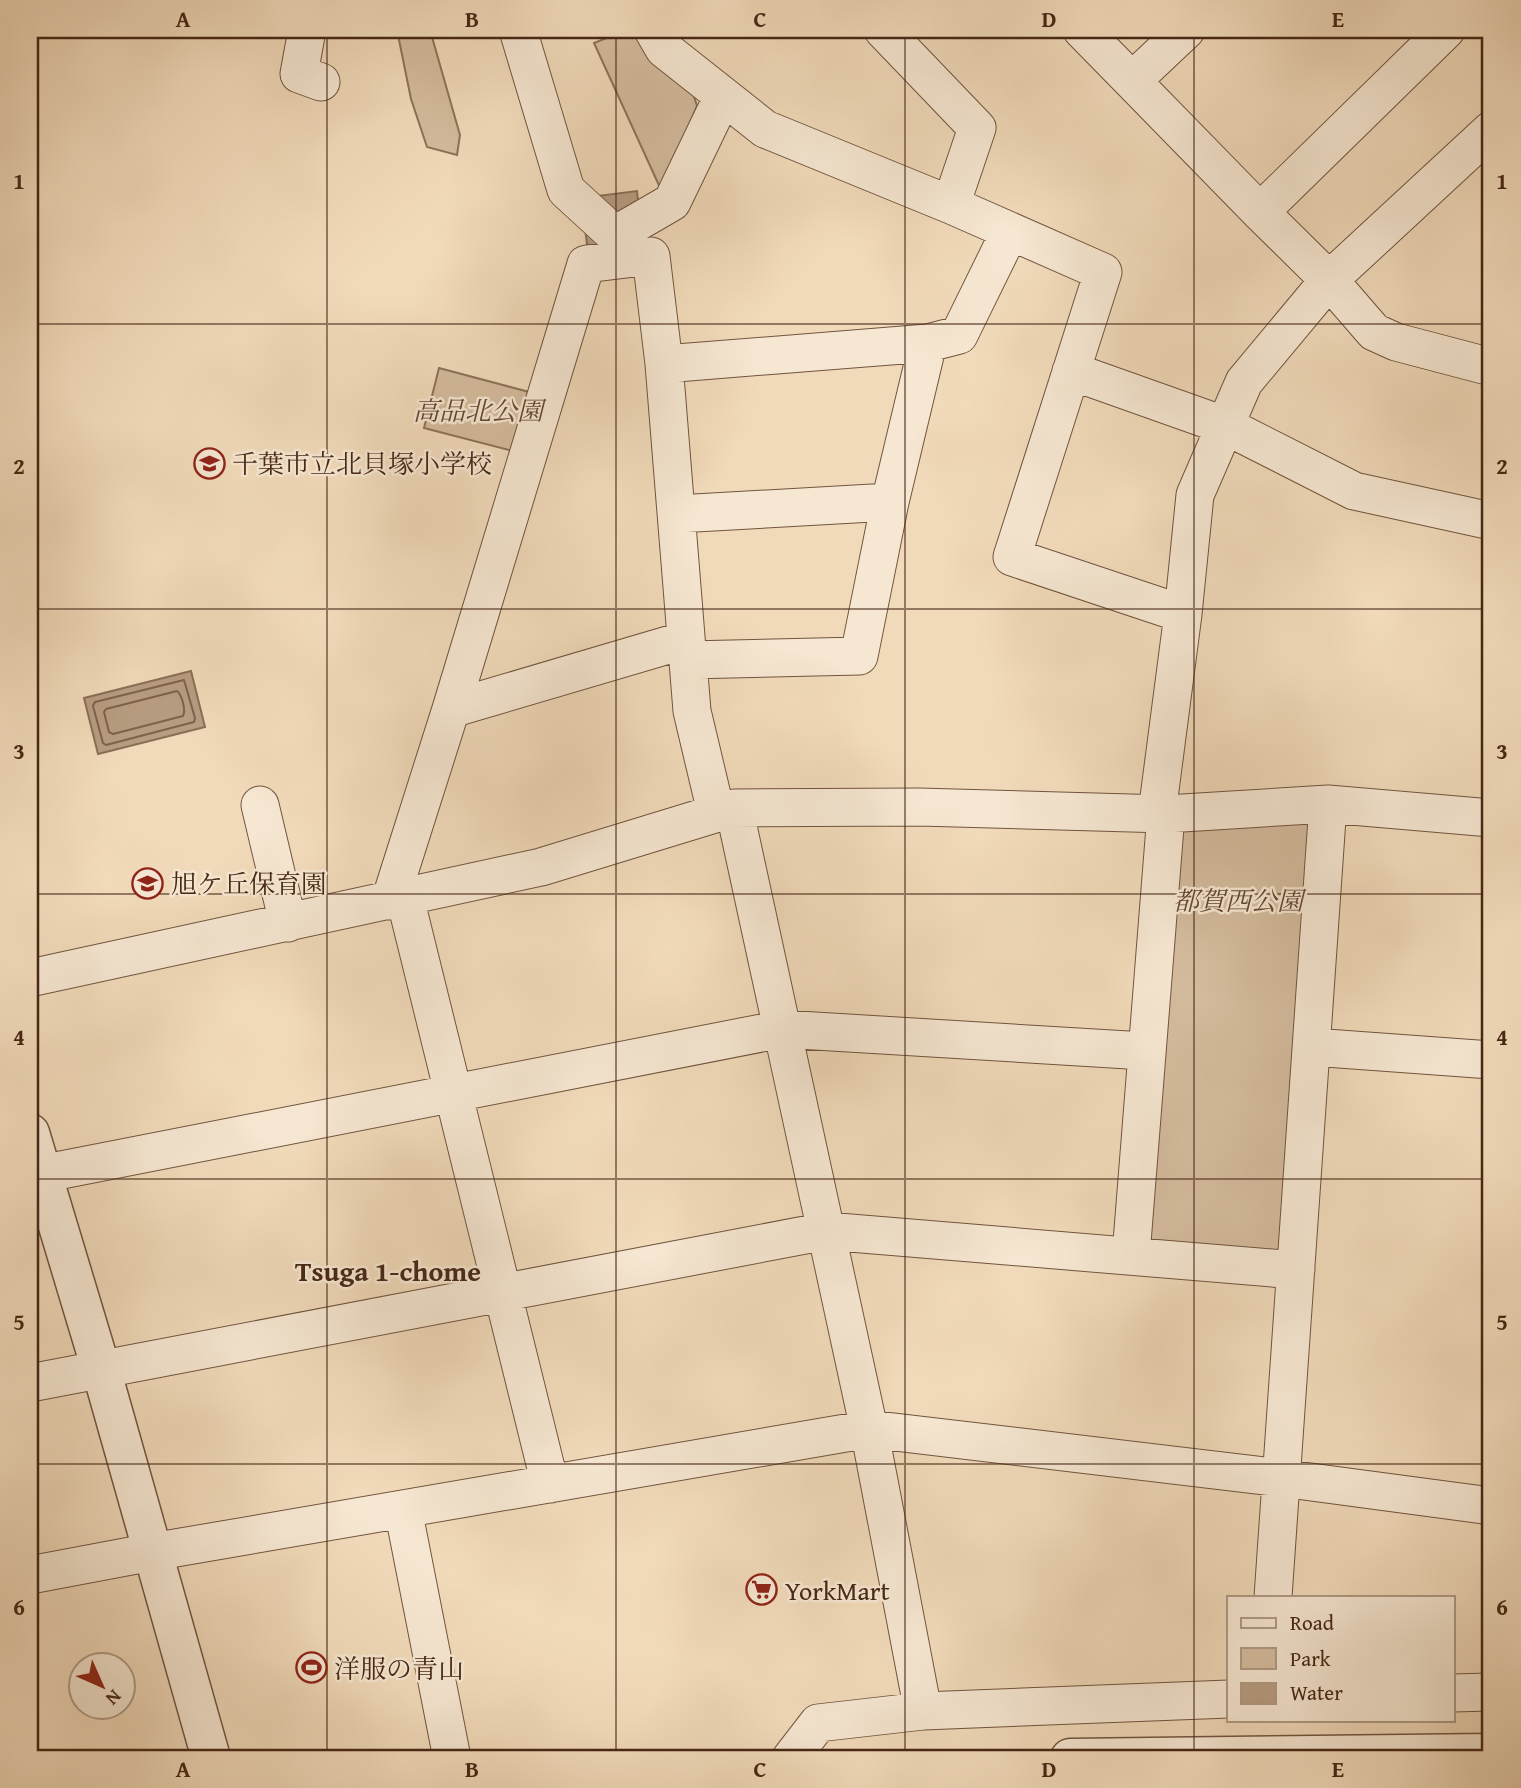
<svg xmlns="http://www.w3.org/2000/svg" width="1521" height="1788" font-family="'Gentium Book Plus','Noto Serif JP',serif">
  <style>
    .green { fill: #d4bc9e; stroke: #8d725a; stroke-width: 2 }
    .water { fill: #b79d82; stroke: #8a6e56; stroke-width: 2 }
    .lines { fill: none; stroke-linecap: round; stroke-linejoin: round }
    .shore { stroke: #7e624c; stroke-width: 2 }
    .minor-casing { stroke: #71543e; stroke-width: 39 }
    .tertiary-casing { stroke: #71543e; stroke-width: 41 }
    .minor { stroke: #f6e7d2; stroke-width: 37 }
    .tertiary { stroke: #f6e7d2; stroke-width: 38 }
    .grid { fill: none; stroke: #462715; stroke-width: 2; stroke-opacity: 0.55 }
    .labels { text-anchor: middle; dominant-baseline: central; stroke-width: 5; stroke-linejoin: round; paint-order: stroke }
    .park-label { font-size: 26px; font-style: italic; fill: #624530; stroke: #f6e7d2 }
    .poi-label { font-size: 26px; fill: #462715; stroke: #f6e7d2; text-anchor: start }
    .neighbourhood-label { font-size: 28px; font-weight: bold; fill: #462715; stroke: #f6e7d2 }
    .neatline { fill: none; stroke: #462715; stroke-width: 2.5 }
    .grid-label { font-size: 23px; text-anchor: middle; font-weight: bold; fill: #462715 }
  </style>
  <rect width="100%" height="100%" fill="#f1daba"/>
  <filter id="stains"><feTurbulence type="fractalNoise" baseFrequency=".00286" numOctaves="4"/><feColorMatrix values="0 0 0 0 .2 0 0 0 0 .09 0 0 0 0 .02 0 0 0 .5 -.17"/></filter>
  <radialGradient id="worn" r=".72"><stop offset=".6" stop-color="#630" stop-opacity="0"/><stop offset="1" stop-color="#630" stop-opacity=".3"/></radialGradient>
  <!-- green -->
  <path class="green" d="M397,30H430L460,135L457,155L427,147L411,99Z
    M626,30H635L692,90L697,106L662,192L594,43Z
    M439,368L533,393L517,452L424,428Z
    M1316,816L1284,1251L1154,1247L1144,1235L1172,835L1185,822Z"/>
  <!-- water -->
  <path class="water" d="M637,191L643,246L588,252L581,198Z
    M191,671L205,727L98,754L84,698Z"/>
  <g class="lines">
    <!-- shore -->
    <path class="shore" d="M184,680L195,718L194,722L106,745L103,743L93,706L95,702Z
      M177,691C182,695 186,710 183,716L113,734L109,732L104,712L106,709Z"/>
    <defs>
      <path id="minor" d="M307,30L299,74L321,82
        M518,30L566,190L615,235L672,202L723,96
        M653,30L664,49L765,129L951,205L1103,272L1012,557L1183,614
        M883,30L977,128L951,205
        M1082,30L1132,81
        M1186,30L1132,81L1260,212
        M1446,30L1260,212L1329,280L1374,332L1396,342L1491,367
        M928,343L959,335L1010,231
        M664,364L928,343L890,502L859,656L688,660
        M1071,371L1226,426L1354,491L1491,521
        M677,514L890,502
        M451,709L685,640
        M260,805L288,923
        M734,808L869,1429L923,1711
        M1157,813L1183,614L1195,495L1244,382L1329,280L1491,130
        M405,898L550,1484
        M390,901L451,709L586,264L651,256L664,364L692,711L716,812
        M30,978L541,867L734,808L919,807L1166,814L1328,804L1491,818
        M1312,1047L1491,1060
        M41,1174L782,1029L1145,1051
        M1131,1255L1166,814
        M30,1383L826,1231L1296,1270
        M403,1509L452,1758
        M30,1575L152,1552L869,1429L1281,1478L1491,1506
        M1273,1597L1328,804
        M1453,1693L1491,1692
        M791,1758L818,1723L923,1711L1229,1699"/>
      <path id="tertiary" d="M30,1133L101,1369L211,1758
        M1070,1758L1491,1753"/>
    </defs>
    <!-- minor casing -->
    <use href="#minor" class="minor-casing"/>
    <!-- tertiary casing -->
    <use href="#tertiary" class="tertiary-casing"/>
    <!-- minor -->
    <use href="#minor" class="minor"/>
    <!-- tertiary -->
    <use href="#tertiary" class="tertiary"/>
  </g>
  <!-- grid -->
  <path class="grid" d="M327,30V1758M616,30V1758M905,30V1758M1194,30V1758M30,324H1491M30,609H1491M30,894H1491M30,1179H1491M30,1464H1491"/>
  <!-- icons -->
  <defs>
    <symbol id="school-ring" viewBox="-11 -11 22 22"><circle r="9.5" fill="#f6e7d2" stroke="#8f2418" stroke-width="1.5"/><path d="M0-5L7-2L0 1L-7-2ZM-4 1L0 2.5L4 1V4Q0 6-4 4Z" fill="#8f2418"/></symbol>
    <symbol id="supermarket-ring" viewBox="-11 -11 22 22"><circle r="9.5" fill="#f6e7d2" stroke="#8f2418" stroke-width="1.5"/><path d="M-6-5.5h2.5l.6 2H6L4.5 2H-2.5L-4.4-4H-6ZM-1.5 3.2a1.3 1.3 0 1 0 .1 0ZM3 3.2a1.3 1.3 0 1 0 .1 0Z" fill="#8f2418"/></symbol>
    <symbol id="stadium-ring" viewBox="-11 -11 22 22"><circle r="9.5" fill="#f6e7d2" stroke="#8f2418" stroke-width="1.5"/><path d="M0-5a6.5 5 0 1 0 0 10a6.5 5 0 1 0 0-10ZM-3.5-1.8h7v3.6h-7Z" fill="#8f2418"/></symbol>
  </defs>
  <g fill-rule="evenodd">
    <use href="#school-ring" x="192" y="446" width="35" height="35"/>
    <use href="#school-ring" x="130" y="866" width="35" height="35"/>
    <use href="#supermarket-ring" x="744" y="1572" width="35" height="35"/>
    <use href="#stadium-ring" x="294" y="1650" width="35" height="35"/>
  </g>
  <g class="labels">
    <!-- park labels -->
    <g class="park-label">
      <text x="478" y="410">高品北公園</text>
      <text x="1238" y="900">都賀西公園</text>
    </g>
    <!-- poi labels -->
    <g class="poi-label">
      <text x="232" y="463">千葉市立北貝塚小学校</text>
      <text x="171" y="883">旭ケ丘保育園</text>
      <text x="785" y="1590">YorkMart</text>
      <text x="334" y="1668">洋服の青山</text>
    </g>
    <!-- neighbourhood labels -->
    <g class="neighbourhood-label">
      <text x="388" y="1270">Tsuga 1-chome</text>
    </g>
  </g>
  <!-- margin -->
  <rect width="1521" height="1788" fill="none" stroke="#f1daba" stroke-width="77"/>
  <!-- legend -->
  <rect x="1227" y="1596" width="228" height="126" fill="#f6e7d2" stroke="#b09a86" stroke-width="2"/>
  <rect x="1241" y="1618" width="35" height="10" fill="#f6e7d2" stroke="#b09a86" stroke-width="2"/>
  <text x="1290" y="1630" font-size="21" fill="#462715">Road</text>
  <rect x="1241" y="1648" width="35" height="21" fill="#d4bc9e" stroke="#b09a86" stroke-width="2"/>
  <text x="1290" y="1666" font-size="21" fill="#462715">Park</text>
  <rect x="1241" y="1683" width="35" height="21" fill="#b79d82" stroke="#b09a86" stroke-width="2"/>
  <text x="1290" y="1700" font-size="21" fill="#462715">Water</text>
  <!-- north arrow -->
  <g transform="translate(102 1686) rotate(135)"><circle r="33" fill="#f6e7d2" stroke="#b09a86" stroke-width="2"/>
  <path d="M0-5L12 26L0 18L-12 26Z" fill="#8f2418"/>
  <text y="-10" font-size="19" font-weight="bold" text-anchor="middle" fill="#462715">N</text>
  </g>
  <rect x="38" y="38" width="1444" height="1712" class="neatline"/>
  <g class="grid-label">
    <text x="183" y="27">A</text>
    <text x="472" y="27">B</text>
    <text x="760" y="27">C</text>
    <text x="1049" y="27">D</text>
    <text x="1338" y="27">E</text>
    <text x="19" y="189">1</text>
    <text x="1502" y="189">1</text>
    <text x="19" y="474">2</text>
    <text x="1502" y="474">2</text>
    <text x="19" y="759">3</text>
    <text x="1502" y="759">3</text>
    <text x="19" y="1045">4</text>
    <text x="1502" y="1045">4</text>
    <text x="19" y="1330">5</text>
    <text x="1502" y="1330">5</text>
    <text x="19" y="1615">6</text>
    <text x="1502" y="1615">6</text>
    <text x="183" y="1777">A</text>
    <text x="472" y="1777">B</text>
    <text x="760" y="1777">C</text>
    <text x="1049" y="1777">D</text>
    <text x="1338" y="1777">E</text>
  </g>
  <rect width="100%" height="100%" filter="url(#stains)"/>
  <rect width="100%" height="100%" fill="url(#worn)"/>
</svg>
